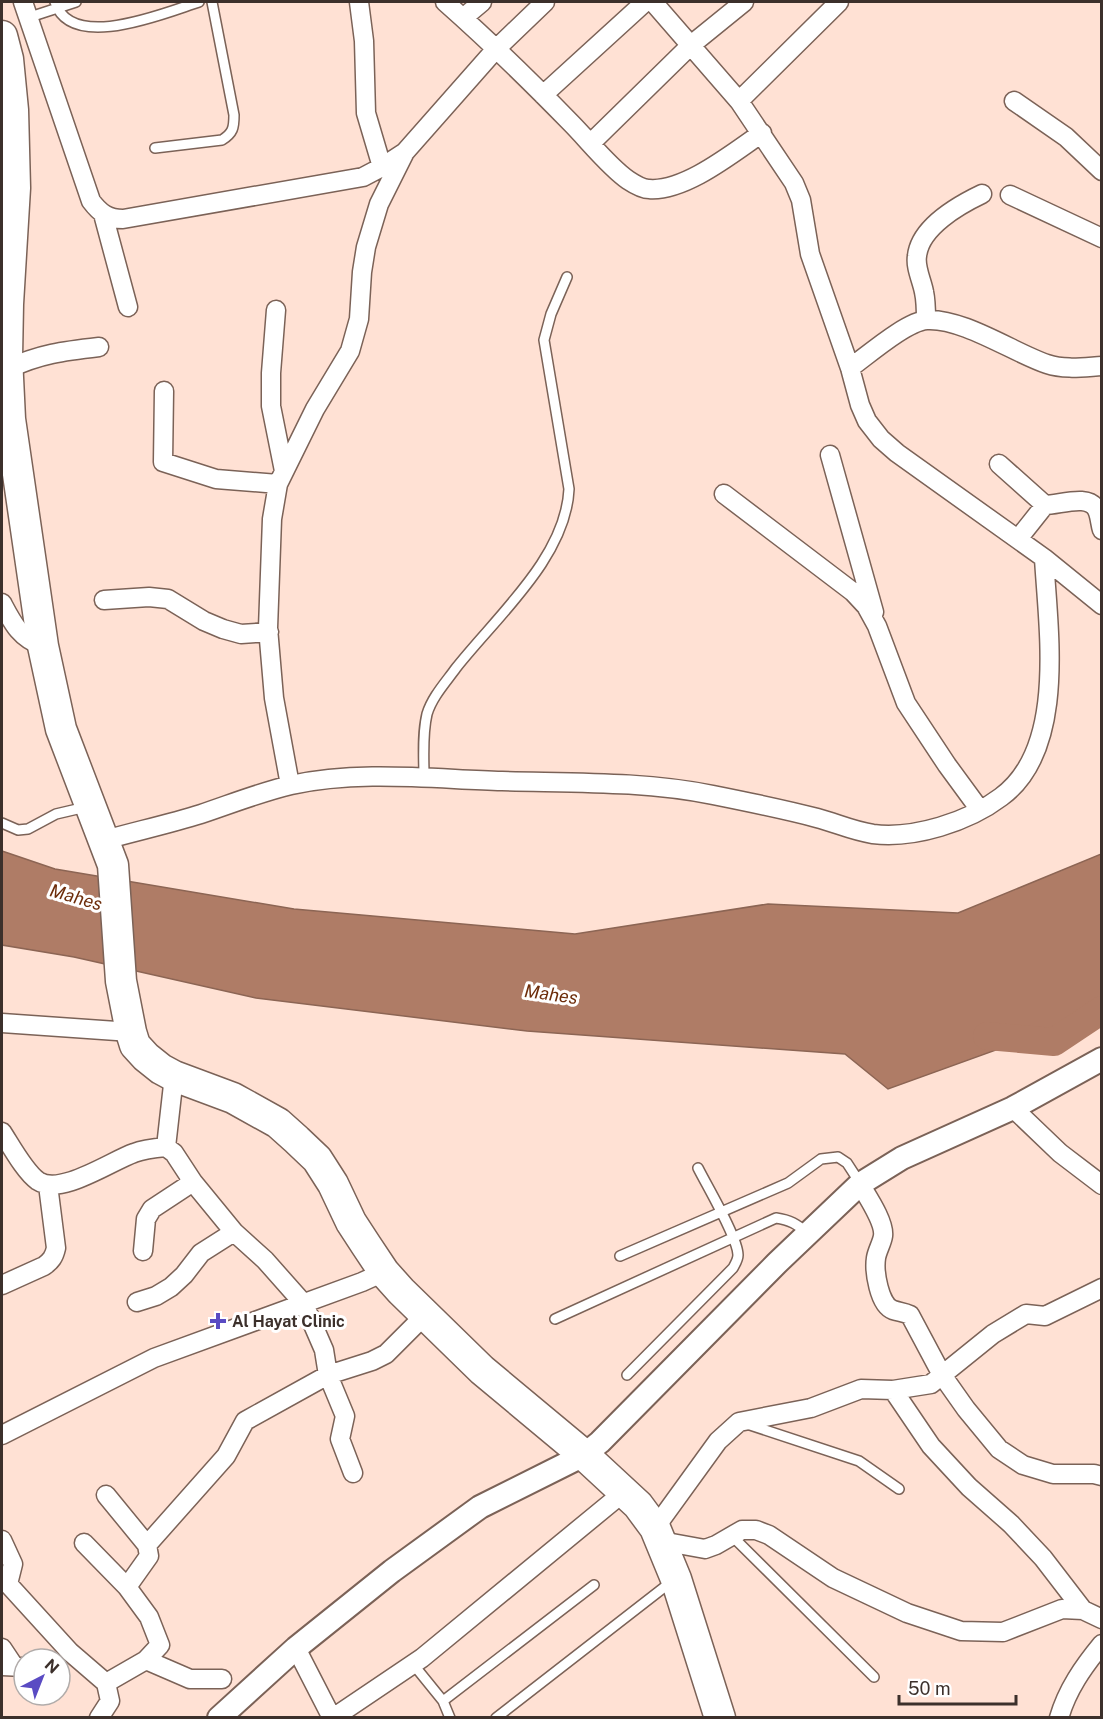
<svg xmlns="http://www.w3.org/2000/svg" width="1103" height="1719" font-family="'Public Sans',sans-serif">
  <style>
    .water { fill: #af7c66; stroke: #8c6554; stroke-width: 1.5 }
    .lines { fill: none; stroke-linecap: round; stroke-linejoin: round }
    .river { stroke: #af7c66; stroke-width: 28 }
    .service-casing { stroke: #7b6257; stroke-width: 12 }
    .minor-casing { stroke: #7b6257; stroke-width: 21 }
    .tertiary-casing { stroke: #7b6257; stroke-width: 26 }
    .trunk-casing { stroke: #7b6257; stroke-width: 33 }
    .service { stroke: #fff; stroke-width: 9 }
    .minor { stroke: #fff; stroke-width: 18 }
    .tertiary { stroke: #fff; stroke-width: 22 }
    .trunk { stroke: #fff; stroke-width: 30 }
    .poi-dot { fill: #5a4bc3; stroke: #fff; stroke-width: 2 }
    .labels { text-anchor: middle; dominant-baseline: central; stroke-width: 6; stroke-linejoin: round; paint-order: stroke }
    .poi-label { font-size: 16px; font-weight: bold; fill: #3c302b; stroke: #fff; text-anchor: start }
    .water-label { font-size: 18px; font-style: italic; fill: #6d2d0b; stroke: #fff }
  </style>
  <rect width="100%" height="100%" fill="#ffe1d4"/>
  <!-- water -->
  <path class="water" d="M2,851L55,869L294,909L575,934L768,904L958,913L1101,854V1012L888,1089L845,1054L527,1031L256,998L74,957L2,945Z"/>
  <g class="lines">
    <!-- river -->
    <path class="river" d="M987,1036L1054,1042L1102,1010"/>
    <defs>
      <path id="service" d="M55,2C71,53 167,12 199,2
        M30,17L76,2
        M155,148L222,140C233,133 234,128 234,115L212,2
        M424,778C424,758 422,735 427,714C432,697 446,682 456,668C497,616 566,557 569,489L544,340L551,314L567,277
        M2,823L18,830L28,829L56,814L86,807
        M620,1256L788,1183L821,1159L838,1157L847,1163L860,1183
        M555,1319L776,1218C790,1220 797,1224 807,1233
        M627,1375L733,1268C735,1264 738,1260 738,1255C738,1238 707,1186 698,1168
        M747,1424L859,1461L899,1489
        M731,1535L874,1677
        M413,1664L443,1701L450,1718
        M443,1701L594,1585
        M496,1718L671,1582"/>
      <path id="minor" d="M23,2L91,201C100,213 108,219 123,219L363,177L382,167L405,152L495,50L545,2
        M359,2L364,41L366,113L382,167
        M445,2C488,40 530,81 570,122C588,140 609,167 628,180C634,184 642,189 649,189C685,192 734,152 762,133
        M653,2L739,101L794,183L801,200L810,254L850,368L860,405L867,421L881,439L897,453L1044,558L1102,605
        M463,18L482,2
        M543,95L645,2
        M739,101L839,2
        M1014,101L1066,137L1102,171
        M591,143L691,45L744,2
        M1010,195L1102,238
        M103,214L128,307
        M276,310L271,373V406L284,471
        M926,320C926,310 926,301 924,292C922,281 915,267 917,256C920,227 959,205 982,194
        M850,368C868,355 907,321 927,320C963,318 1014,353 1047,364C1065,370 1084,367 1102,366
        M8,369C39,354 64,351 99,347
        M164,391L163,462L216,479L278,484
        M830,455L874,612
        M999,464L1045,505C1060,505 1089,493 1097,510C1100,516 1100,524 1102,530
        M724,494L853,592L866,606L877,626L906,703L947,765L980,810
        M1018,539L1045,505
        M104,600L149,597L168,599L204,621L223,629L241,634L269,632
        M2,603C12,622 20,639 43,646
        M290,785L274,698L268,628L272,519L278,484L315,409L350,351L359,319L362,272L366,247L379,204L404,154
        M105,840C137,831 169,824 201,814C231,804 261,792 291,785C360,770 432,779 502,781C572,783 644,781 713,795C748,802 783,809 817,818C836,823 853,831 873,834C914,839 968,822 1001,797C1067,749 1048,629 1044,558
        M2,1023L131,1032
        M1013,1108L1060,1153L1102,1185
        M2,1132C11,1146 25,1172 38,1181C61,1196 111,1161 134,1153C144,1149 155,1148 166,1147L174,1153L193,1182L234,1232L265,1260L304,1304L324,1350L328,1375L345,1416L340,1439L353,1473
        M166,1147L174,1076
        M860,1184C867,1196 885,1222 883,1236C882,1243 877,1251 876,1258C874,1271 879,1305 893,1310C899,1312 904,1312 910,1315L942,1375L966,1409L999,1449L1023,1465L1053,1474H1094L1102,1476
        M143,1251L146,1219L152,1209L193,1182
        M2,1285L44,1266C51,1261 54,1257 56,1248L48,1185
        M137,1302L156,1296L171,1287L184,1275L201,1253L234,1232
        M893,1390L931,1446L969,1487L1011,1524L1043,1558L1083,1610
        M2,1435L154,1358L362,1282L384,1272
        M106,1495L147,1545
        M655,1528L718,1441L739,1422L811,1408L861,1389L893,1390L931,1384L993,1334L1026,1314L1045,1316L1102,1288
        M2,1540L13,1564L8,1584L70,1652L106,1683L110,1701L99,1718
        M661,1541L705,1549L716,1545L742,1530H756L769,1535L833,1578L907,1613L961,1631L1003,1632L1062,1609L1083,1610L1102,1619
        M84,1543L127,1587L149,1617L160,1645L146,1660
        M127,1587L149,1556L147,1545L226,1456L245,1421L328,1375L372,1361L386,1354L425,1315
        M2,1648L14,1666
        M296,1648L332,1718
        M2,1666L24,1667
        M106,1683L146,1660L190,1679H222
        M333,1718L422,1658L624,1492
        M1059,1718C1067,1690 1083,1667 1102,1644"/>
      <path id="tertiary" d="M219,1718L296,1648L392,1571L480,1507L584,1455L600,1442L777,1263L860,1184L902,1158L1013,1108L1102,1059"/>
      <path id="trunk" d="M2,36L8,59L13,110L15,188L8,304L7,357L10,419L43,646L61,729L113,865L121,981L131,1032L135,1045L146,1057L161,1069L174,1076L233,1098L278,1123L297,1140L317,1159L333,1184L351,1222L366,1245L384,1272L401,1291L482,1370L584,1455L638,1505L655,1528L676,1579L720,1718"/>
    </defs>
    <!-- service casing -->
    <use href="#service" class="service-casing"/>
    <!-- minor casing -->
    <use href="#minor" class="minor-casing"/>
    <!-- tertiary casing -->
    <use href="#tertiary" class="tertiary-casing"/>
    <!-- trunk casing -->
    <use href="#trunk" class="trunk-casing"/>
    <!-- service -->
    <use href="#service" class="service"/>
    <!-- minor -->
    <use href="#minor" class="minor"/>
    <!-- tertiary -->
    <use href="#tertiary" class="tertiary"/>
    <!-- trunk -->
    <use href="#trunk" class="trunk"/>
  </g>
  <!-- markers -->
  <path class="poi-dot" d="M215 1312h6v6h6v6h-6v6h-6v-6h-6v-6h6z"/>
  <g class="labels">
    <!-- poi labels -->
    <g class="poi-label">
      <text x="232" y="1321">Al Hayat Clinic</text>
    </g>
    <!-- water labels -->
    <g class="water-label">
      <text transform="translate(76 897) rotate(16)">Mahes</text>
      <text transform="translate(551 994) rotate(8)">Mahes</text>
    </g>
  </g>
  <!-- border -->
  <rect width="1103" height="1719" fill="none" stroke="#3c302b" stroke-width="6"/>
  <!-- north arrow -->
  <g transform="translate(42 1677) rotate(42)"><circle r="28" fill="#ffffff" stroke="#b1acaa" stroke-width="1.5"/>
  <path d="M0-4.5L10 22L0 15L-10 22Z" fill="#5a4bc3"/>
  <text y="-9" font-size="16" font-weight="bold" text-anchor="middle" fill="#3c302b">N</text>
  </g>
  <!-- scale -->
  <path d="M899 1695v9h117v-9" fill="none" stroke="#3c302b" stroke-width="3"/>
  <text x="908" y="1695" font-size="18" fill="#3c302b" stroke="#ffffff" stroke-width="4.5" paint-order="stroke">50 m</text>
</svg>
